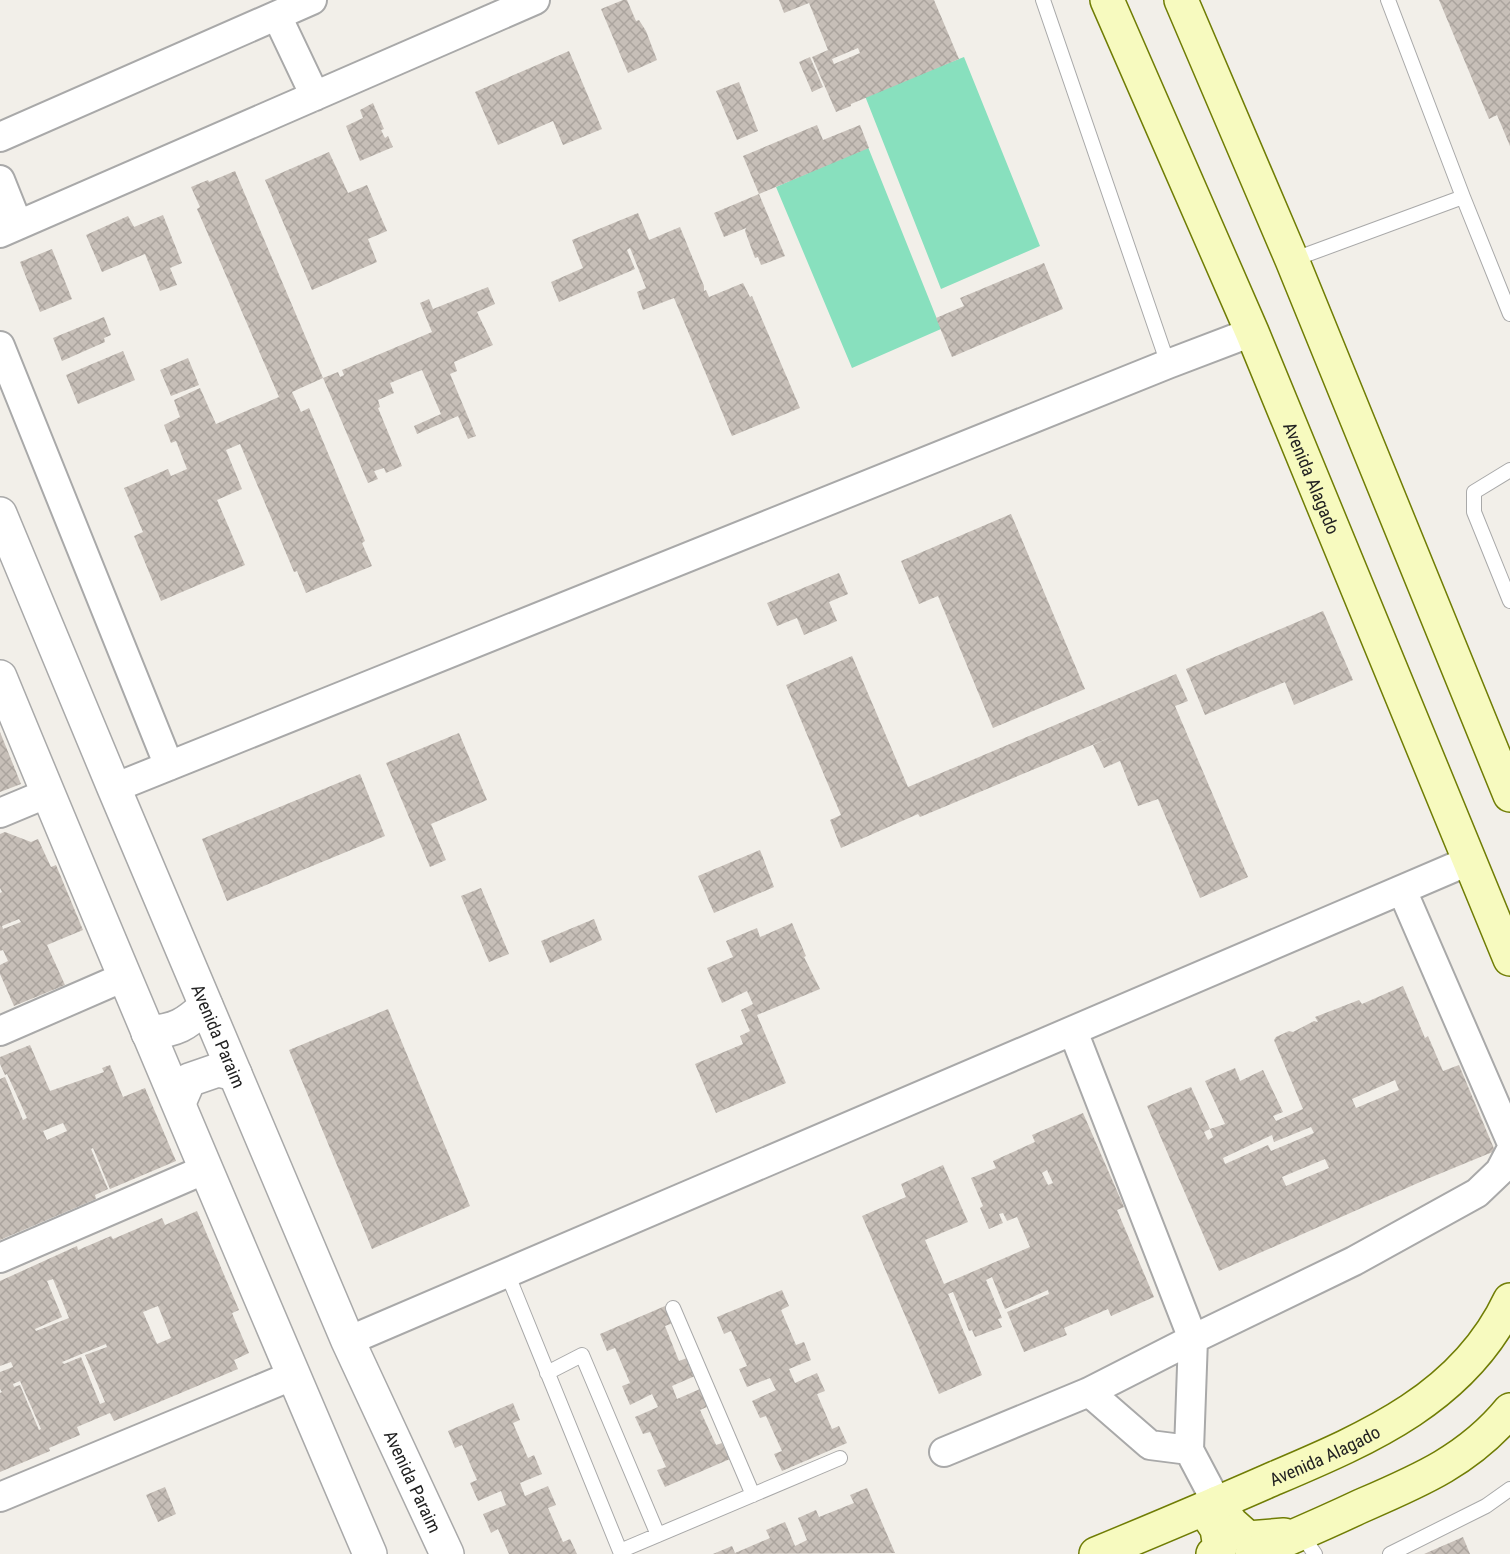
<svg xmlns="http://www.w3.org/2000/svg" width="1510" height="1554" font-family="'Roboto Condensed',sans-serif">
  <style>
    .pitch { fill: #88e0be }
    .building { fill: url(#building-cross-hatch); fill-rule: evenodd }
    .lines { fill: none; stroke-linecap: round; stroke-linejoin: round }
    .service-casing { stroke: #a9a9a9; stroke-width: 16 }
    .minor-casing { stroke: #a9a9a9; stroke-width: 32 }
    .tertiary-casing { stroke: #a9a9a9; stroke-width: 36 }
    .secondary-casing { stroke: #707d05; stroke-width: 36 }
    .service { stroke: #fff; stroke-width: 14 }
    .minor { stroke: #fff; stroke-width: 28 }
    .tertiary { stroke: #fff; stroke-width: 33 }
    .secondary { stroke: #f7fabf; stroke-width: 33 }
    .labels { text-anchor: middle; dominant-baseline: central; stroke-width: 6; stroke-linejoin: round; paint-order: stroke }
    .street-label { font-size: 18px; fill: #222; stroke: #fff }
  </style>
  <defs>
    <pattern id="building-cross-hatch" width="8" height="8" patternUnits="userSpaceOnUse" patternTransform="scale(1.5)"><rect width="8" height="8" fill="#c7bfb8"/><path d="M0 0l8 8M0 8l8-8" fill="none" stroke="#aba49e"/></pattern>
  </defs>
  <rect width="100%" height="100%" fill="#f2efe9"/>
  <!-- pitch -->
  <path class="pitch" d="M964,57L1040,246L941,289L865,96Z
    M868,147L941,329L852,368L776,187Z"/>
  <!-- building -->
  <path class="building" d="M623,0H627L636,21L639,20L646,31L657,60L628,73L601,9Z
    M779,0H934L959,59L851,104V106L836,112L812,57L828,50L809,3L784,13ZM858,48L860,53L834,64L832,59Z
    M1439,0H1510V146L1497,115L1489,119Z
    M569,51L602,129L563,145L553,121L498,145L475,92Z
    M810,57L823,87L812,92L799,62Z
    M739,82L758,131L737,140L716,91Z
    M373,103L384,129L381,130L385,138L388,136L393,147L360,161L346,126L363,118L360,110Z
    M817,125L823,140L860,125L869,148L759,194L743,156Z
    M329,152L348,193L367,185L387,231L368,239L377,262L312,290L265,180Z
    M235,171L323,378L292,392L301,412L309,408L365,541L362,543L372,566L306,593L297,571L294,572L240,444L226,450L242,489L217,500L245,565L161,601L134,536L143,532L124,488L168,469L171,476L187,469L176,441L171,443L164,425L180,417L174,400L200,388L216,424L279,397L197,209L200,207L191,187L208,180L209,182Z
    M759,194L785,256L761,265L758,257L755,258L745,231L746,228L724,237L714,213Z
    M638,213L649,240L680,227L704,286V291L706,290L709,297L743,283L750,297L752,296L800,408L732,436L674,298L643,310L637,292L646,288L630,248L627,250L635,269L559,302L551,282L583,268L572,240Z
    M163,215L182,263L170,268L177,285L160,291L145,254L102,272L86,235L128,216L134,227Z
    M52,249L72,299L40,312L20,262Z
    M1044,263L1063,309L952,357L936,318L964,306L960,298Z
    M488,287L495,304L477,312L493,345L454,362L457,371L450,374L476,436L468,439L458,416L417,434L414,426L441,414L422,370L390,383L394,393L378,400L380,407L378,408L402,466L386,473L384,468L374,471L378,479L368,483L323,378L338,372L340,377L344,375L342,370L432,332L420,303L429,299L433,309Z
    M104,317L111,335L104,338L105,342L62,361L53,338Z
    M123,351L135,380L78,404L66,375Z
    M188,358L199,385L171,396L160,370Z
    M1011,514L1085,689L993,728L938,596L919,604L901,561Z
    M839,573L848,594L829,602L837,621L804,635L797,618L777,626L767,603Z
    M1323,611L1353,680L1294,705L1285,682L1205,715L1186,669Z
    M852,656L908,787L1176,674L1188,701L1175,706L1248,877L1200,898L1158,799L1138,806L1120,761L1104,768L1093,745L1116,735L920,817L918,814L841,848L830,820L841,815L786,685Z
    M0,732L21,784L0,792Z
    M459,733L487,800L431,824L446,860L430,867L386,763Z
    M360,774L385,836L227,901L202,839Z
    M5,832L31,842L38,839L51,867L56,865L83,930L47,945L65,985L14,1006L0,974V965L8,961L3,950L0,951V893L2,892L0,888V834ZM19,919L21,922L3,929L2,926Z
    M760,850L774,887L714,913L698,876Z
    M481,888L509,954L489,962L461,896Z
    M594,919L602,940L550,963L541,941Z
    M792,923L806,956L804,957L820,989L757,1015L786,1083L716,1113L695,1064L743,1044L740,1036L750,1031L741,1010L753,1004L747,991L722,1003L707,968L733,957L726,941L757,928L760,937Z
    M1403,986L1425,1038L1428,1036L1443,1071L1459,1065L1495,1151L1427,1179L1219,1271L1147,1106L1191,1087L1210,1129L1204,1132L1208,1140L1213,1137L1210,1129L1225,1124L1205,1081L1235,1068L1240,1081L1263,1070L1283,1112L1273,1116L1276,1121L1303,1109L1274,1040L1276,1037L1289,1031L1293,1032L1314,1021L1318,1022L1315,1017L1359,1000L1362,1004ZM1395,1080L1399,1090L1356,1108L1352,1099ZM1311,1127L1314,1133L1271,1151L1268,1145L1225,1164L1223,1158L1272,1135L1274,1142ZM1325,1159L1329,1168L1286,1186L1282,1177Z
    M388,1009L470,1206L372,1249L289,1050Z
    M30,1045L50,1091L104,1072L102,1068L110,1065L123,1097L145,1088L176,1161L110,1189L93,1148L91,1149L108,1189L95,1195L96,1199L0,1240V1079L5,1077L23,1120L27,1118L7,1074L5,1075L0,1064V1057ZM63,1123L67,1131L47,1140L43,1131Z
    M1083,1113L1124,1207L1117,1210L1154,1297L1111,1316L1108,1309L1064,1328L1067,1335L1024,1352L1007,1312L1049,1294L1048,1290L1005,1309L992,1277L986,1280L1002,1318L998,1319L1002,1327L975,1337L972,1330L969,1331L953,1292L948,1294L982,1375L939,1394L862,1216L906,1197L901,1184L943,1165L968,1222L925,1240L944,1284L1030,1247L1017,1217L1007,1221L1003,1213L999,1214L1003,1223L989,1229L980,1208L983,1206L971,1178L996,1168L993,1161L1035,1142L1032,1135ZM1047,1170L1053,1183L1048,1185L1042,1173Z
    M197,1211L239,1310L232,1313L249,1353L234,1360L238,1369L114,1421L110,1413L77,1427L80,1435L49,1448L50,1451L0,1472V1393L2,1392L0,1389V1372L13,1367L11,1362L0,1366V1281L77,1246L78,1250L111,1236L113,1239L162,1218L165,1225ZM53,1279L69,1318L36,1331L35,1329L62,1317L47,1281ZM158,1306L171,1338L157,1344L143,1312ZM106,1344L107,1347L85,1355L105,1402L100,1404L81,1357L64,1364L62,1362ZM20,1381L41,1429L39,1430L20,1385L14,1387L13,1384Z
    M782,1290L789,1306L781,1310L796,1345L804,1342L811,1360L789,1369L795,1383L817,1373L825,1391L817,1394L832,1429L839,1426L847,1443L782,1471L774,1454L782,1451L766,1416L760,1418L752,1401L776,1390L770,1378L747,1387L739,1369L747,1366L731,1331L724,1334L717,1317Z
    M665,1306L673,1323L665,1326L679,1361L687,1358L695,1376L672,1386L677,1399L700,1389L707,1407L700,1410L716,1445L722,1443L730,1459L665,1487L657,1470L666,1467L650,1432L643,1434L635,1417L658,1407L652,1394L630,1405L622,1386L630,1383L615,1348L607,1351L600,1334Z
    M513,1403L520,1420L513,1423L528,1458L534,1455L542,1474L520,1483L525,1496L548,1486L556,1505L548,1508L563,1542L570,1539L577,1554H509L498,1529L491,1533L483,1514L506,1505L501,1491L478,1501L470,1483L477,1480L462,1445L455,1448L448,1431Z
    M165,1487L176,1514L158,1522L146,1495Z
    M867,1488L895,1553L713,1554L732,1546L735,1553L770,1538L766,1530L785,1522L795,1546L807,1540L798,1518L816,1510L819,1517L854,1503L850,1495Z
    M1463,1537L1470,1554H1424Z"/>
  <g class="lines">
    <defs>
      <path id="service" d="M1043,0L1168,364
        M1388,0L1463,197L1510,314
        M1292,260L1463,197
        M1510,470L1474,492V512L1510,601
        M507,1273L620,1551L840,1458
        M673,1308L753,1495
        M547,1373L582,1355L658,1535
        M1301,1534L1315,1554
        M1390,1554L1486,1506L1510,1489"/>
      <path id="minor" d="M277,16L315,96
        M0,137L312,0
        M0,180L18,225
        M0,233L535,0
        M0,346L169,766
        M114,788L1168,364L1252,332
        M0,813L48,793
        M1402,890L1510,1139
        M0,1031L124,977
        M1073,1031L1193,1339L1189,1450L1217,1503
        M0,1258L206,1169
        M348,1341L1471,860
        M1089,1392L1150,1445L1189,1450
        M944,1452L1089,1392L1193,1339L1354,1261L1477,1193L1500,1171L1510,1152
        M0,1497L294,1375"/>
      <g id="tertiary">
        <path id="s1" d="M0,514L114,788L348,1341L447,1554"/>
        <path d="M0,677C121,971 245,1262 370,1554"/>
        <path d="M148,1033C177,1030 185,1025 206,1006"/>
        <path d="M179,1103L189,1080L218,1070L235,1074"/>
      </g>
      <g id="secondary">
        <path id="s2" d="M1107,0L1252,332L1510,959"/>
        <path d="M1181,0L1292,260L1510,795"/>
        <path d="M1217,1503L1231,1523L1248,1538L1284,1535"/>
        <path d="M1204,1509L1217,1529L1220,1548L1213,1554"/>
        <path id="s3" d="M1096,1554C1154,1530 1211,1506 1268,1481C1364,1440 1463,1400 1510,1300"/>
        <path d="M1252,1554C1288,1539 1325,1523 1361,1506C1419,1481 1469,1460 1510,1410"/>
      </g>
    </defs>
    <!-- service casing -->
    <use href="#service" class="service-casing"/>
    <!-- minor casing -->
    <use href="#minor" class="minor-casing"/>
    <!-- tertiary casing -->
    <use href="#tertiary" class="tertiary-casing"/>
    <!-- secondary casing -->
    <use href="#secondary" class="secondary-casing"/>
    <!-- service -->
    <use href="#service" class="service"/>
    <!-- minor -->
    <use href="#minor" class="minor"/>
    <!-- tertiary -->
    <use href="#tertiary" class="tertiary"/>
    <!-- secondary -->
    <use href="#secondary" class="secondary"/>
  </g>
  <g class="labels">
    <!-- street labels -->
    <g class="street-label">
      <text stroke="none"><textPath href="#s2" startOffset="520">Avenida Alagado</textPath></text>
      <text stroke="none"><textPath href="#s1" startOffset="566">Avenida Paraim</textPath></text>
      <text stroke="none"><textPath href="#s3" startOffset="249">Avenida Alagado</textPath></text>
      <text stroke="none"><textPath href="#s1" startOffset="1052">Avenida Paraim</textPath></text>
    </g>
  </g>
</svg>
